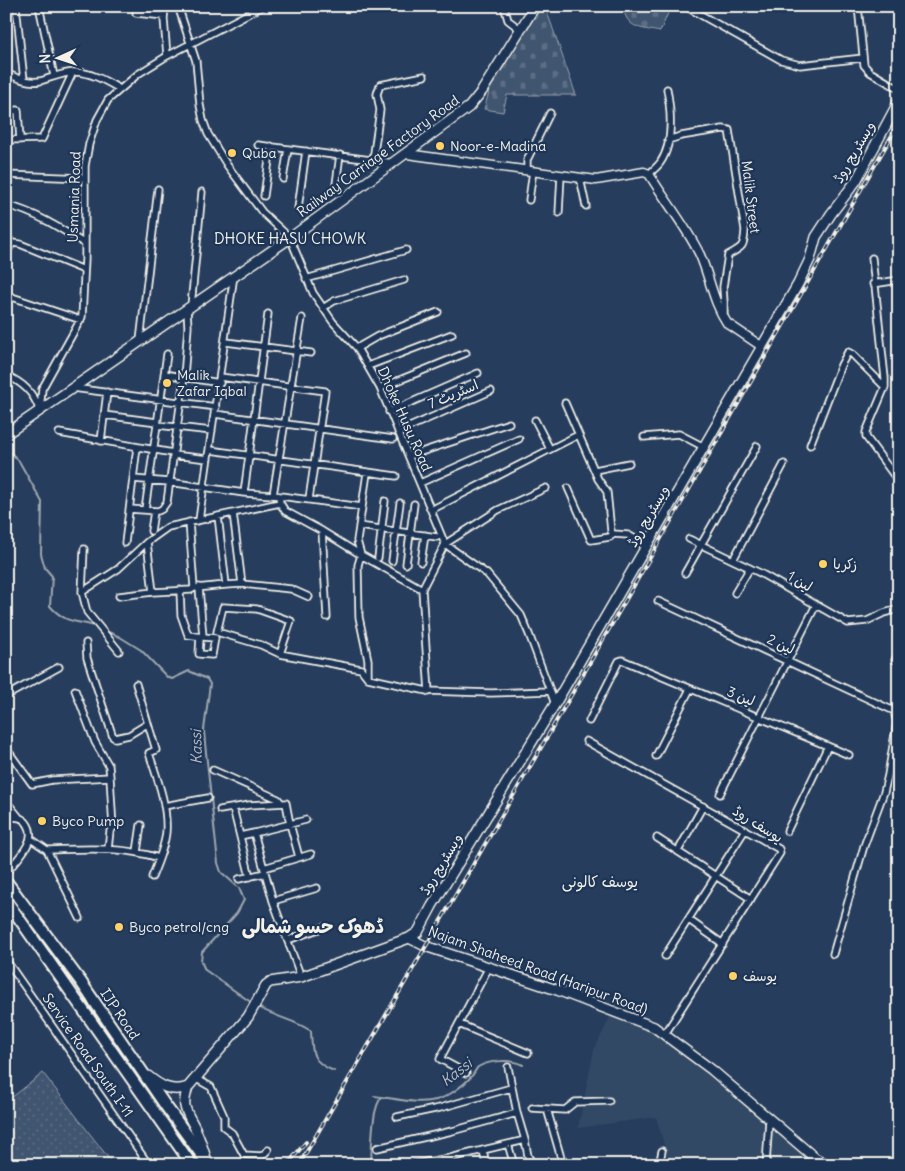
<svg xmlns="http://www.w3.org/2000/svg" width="905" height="1171" font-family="Delius,'Playpen Sans Arabic',sans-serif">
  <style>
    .built { fill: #334966 }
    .cemetery { fill: url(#cemetery-stones); stroke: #9aa2ac }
    .park { fill: url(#park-dots); stroke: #9aa2ac }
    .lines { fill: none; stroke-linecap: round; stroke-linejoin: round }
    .stream { stroke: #9fa7ae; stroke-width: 2 }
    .minor-casing { stroke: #f4f1e8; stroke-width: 9 }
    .tertiary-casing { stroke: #f4f1e8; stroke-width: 11 }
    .secondary-casing { stroke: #f4f1e8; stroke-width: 12 }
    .trunk-casing { stroke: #f4f1e8; stroke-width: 14 }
    .minor { stroke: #1d3557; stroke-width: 5.5 }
    .tertiary { stroke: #1d3557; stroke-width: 8 }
    .secondary { stroke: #1d3557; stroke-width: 9 }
    .trunk { stroke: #1d3557; stroke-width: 10 }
    .rail-casing { stroke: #f4f1e8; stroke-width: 4 }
    .rail { stroke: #1d3557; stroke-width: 2; stroke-dasharray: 5.5; stroke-linecap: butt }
    .poi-dot { fill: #ffd166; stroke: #1d3557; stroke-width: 2 }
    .labels { text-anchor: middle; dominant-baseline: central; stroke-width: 4.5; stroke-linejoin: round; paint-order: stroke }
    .poi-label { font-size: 14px; fill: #f4f1e8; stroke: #1d3557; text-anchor: start }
    .street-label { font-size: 14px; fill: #f4f1e8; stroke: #1d3557 }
    .neighbourhood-label { font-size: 15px; fill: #f4f1e8; stroke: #1d3557 }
    .water-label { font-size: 15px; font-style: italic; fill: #bcbfc2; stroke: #1d3557 }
    .district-label { font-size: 19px; font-weight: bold; fill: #f4f1e8; stroke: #1d3557 }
  </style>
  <defs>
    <pattern id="cemetery-stones" width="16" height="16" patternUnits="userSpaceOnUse" patternTransform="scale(1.25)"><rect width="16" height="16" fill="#40546f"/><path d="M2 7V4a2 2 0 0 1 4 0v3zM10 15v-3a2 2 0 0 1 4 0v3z" fill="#5c6d84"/></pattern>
    <pattern id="park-dots" width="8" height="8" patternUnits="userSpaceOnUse" patternTransform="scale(1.25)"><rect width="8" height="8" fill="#40546f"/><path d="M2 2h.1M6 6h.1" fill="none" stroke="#5c6d84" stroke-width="1.8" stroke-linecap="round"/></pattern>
  </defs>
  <rect width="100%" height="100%" fill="#263d5d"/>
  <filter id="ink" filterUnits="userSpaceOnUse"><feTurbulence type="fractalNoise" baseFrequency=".02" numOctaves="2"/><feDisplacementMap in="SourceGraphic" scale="10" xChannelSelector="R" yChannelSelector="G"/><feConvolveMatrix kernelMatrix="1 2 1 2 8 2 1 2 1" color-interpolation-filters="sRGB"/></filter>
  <g filter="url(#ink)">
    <!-- built -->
    <path class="built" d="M613,1011L654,1027L827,1165H670L656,1117L578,1128L594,1050Z"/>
    <!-- cemetery -->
    <path class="cemetery" d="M538,6H545L576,95H507L503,112L484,109L490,89Z
      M623,6H671L660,32C641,28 626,29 623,6Z"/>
    <!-- park -->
    <path class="park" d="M43,1073L114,1165H6V1102Z"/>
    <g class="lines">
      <!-- stream -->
      <path class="stream" d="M6,448L19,461L42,502L41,554L45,568L52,576L50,606C66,624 76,620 97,627
        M106,631L120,637L141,650L167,677L172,679L189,671L207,679L210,684L204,730L205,743L218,863L221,872L239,888L244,900L237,913L202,952L201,961L205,970L252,1003
        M258,1007C275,1017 295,1020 311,1031C312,1053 311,1062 334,1071
        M374,1096C394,1098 415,1105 436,1100C448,1097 463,1086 471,1077C474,1074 476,1069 478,1067C490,1060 512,1059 523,1065
        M371,1165C372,1149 371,1107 382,1097"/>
      <defs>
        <path id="minor" d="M16,6L24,80
          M39,6L54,76
          M165,6L164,19L167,56
          M178,6L196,61L200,105L203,120L208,134L227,165L262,212L290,238L313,293L333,322L357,348L380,388L445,544L487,574L521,615L529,634L555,704
          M504,6L508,20L521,30
          M685,6L781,60L800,65L863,58
          M858,6L864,65L870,72L899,89
          M136,13L164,16
          M6,73C17,78 28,83 40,81C51,78 62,73 74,72C91,72 106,81 120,89
          M6,105L7,111L18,110L20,140
          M6,140L42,139L73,72
          M668,140L681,136L723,129L729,130L745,230C744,247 743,247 728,255L723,287L724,302V317
          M258,145L394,163
          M373,160L380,110L377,94L380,85L424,76
          M527,170V160L550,113
          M649,174C653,170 657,167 660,163C674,143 671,111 667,89
          M6,175L85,178
          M580,178L586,206
          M283,179L288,149
          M336,184L340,155
          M264,196L271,146
          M529,200L533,171
          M6,205C35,212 60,228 85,244
          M298,208L306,151
          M559,213L561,175
          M6,236L12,243
          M6,254L12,243L20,244L84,270
          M872,258L885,378V387L866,432V437L899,482
          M306,279L406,250
          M873,284L899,280
          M6,295L81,320
          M191,306L202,192
          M323,308L334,301L404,280
          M140,341L158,189
          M226,342L311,353
          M357,348L378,336L438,312
          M368,366L452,334
          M164,374L220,383
          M6,375C23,383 33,392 39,409
          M220,377L325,391L309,499
          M73,388L216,407
          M380,388L466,353
          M565,403L598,479L607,492L611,531L613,534
          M40,411L42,389L82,317L85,259V166L89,144L97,120L108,100L138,74L167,56L263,6
          M389,412L478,373
          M215,414L393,439
          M104,415L157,422
          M535,420L550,449
          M157,425L212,431
          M398,432L491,391
          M59,433L173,453
          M644,437L679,434L704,447
          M101,441L107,392
          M810,445L841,365L848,352L852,354L885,387
          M210,450L396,476
          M173,455L208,459
          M409,456L509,423
          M595,470L629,463
          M367,473L357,541L361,555L422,589L445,544L498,510L546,488
          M133,479L169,482L244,493L273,495L362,507
          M420,483L519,439
          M568,488L591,540L610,537L613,534L628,535L647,546
          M244,493L268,314
          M273,495L302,318
          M280,503L285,511L322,531L327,617
          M129,509L158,511L162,509L167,502L184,377L188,327L187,309
          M145,510L167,354
          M431,510L578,435
          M199,520L234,275
          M359,526L437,537
          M151,531L154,511
          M322,531L361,555L358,565L359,617L368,660V678
          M689,539L760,573L848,623L867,621L884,613L899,609
          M125,543L137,447
          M84,549L82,592L87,612L119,651
          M378,558L385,501
          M733,560L784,464
          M392,561L400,503
          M421,562L425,535
          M406,564L414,504
          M685,573L757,446
          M242,584L291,589L309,597
          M226,585L242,584L233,513
          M196,588L226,585L218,516
          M422,589L429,692
          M180,590L181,615L188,635L203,637L199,587
          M82,592L118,569L147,542L168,527L275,504L280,503L279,496
          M153,592L191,590L194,588L189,522
          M735,593L750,568
          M119,596L153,592L147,542
          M658,601L894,711L897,722L888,775L884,792L864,846L833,954
          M200,637L199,654L212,655L215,638L203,637
          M86,643L87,658L113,737L115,738L129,735L147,724
          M280,654L291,621L257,609L223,607L217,632L261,645L280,654L361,669L368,678L427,691L491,693L550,691
          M895,660L899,654
          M136,684L156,750L149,753C157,778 168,806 166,832C165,845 157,865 152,877
          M6,696L59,667
          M589,721L619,661L622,660L849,755
          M586,741L779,849L780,853L665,1034
          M6,748L32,784L52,780L110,777L109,766L95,742L75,690
          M656,756L690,689
          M213,770L278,799L281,803
          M720,794L816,605
          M6,801L19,817
          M164,806L208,798
          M233,808L250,877
          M220,810L249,805L286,803L290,824L299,857
          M6,817C15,817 23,816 28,825C38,841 16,860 6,873
          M787,831L828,746
          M240,836L254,833
          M657,838L751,899
          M31,839L47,850L80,918
          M108,849L110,831L113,828L110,777
          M47,850C85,849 122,846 159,858
          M678,851L703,806
          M137,852L141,825
          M264,868L311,854
          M239,879L265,873
          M273,901L317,888
          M689,920L723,944
          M288,940L324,927
          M665,956L745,830
          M6,960L149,1165
          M301,977L273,901L254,833L306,820
          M459,1024L528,1053
          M508,1067L517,1113L525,1140
          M466,1073L440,1059L489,967
          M195,1078L211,1087L224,1116V1127L232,1133L244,1155L262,1156L268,1150
          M532,1108L565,1110L575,1102L609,1101
          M547,1109L563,1165
          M397,1117L440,1108L511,1088
          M508,1144L514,1165
          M377,1148L452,1131L517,1113
          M483,1150L486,1165
          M409,1165L450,1158L525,1140L528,1156L533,1165
          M659,1165L662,1151
          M766,1165L769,1120"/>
        <path id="tertiary" d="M407,154L596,180L644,172L649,174C666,202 686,226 700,255C710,278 713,302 727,323L761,346"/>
        <path id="secondary" d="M6,434L290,238L469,107L482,91L535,6
          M409,938L425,946L557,990L654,1027L712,1070L815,1158L828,1165
          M148,1076C160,1086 172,1093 188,1087
          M206,1158C203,1148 199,1137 195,1128C186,1110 181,1108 188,1087L248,1017L266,985L270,982L301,977L409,938L418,932L432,906L555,704L798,284L810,259L816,237L831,214L856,181L899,101"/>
        <path id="trunk" d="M6,881L81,982L165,1105L209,1165
          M6,900L192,1165"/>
      </defs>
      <!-- minor casing -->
      <use href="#minor" class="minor-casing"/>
      <!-- tertiary casing -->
      <use href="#tertiary" class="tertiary-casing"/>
      <!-- secondary casing -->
      <use href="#secondary" class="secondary-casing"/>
      <!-- trunk casing -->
      <use href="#trunk" class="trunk-casing"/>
      <!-- minor -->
      <use href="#minor" class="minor"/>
      <!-- tertiary -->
      <use href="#tertiary" class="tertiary"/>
      <!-- secondary -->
      <use href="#secondary" class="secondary"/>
      <!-- trunk -->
      <use href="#trunk" class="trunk"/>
      <defs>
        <path id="rail" d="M287,1165L306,1142
          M299,1165L546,739L899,123"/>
      </defs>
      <!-- rail casing -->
      <use href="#rail" class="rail-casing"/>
      <!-- rail -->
      <use href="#rail" class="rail"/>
    </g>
  </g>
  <!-- markers -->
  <g class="poi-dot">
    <circle cx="440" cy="146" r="5"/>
    <circle cx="232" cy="153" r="5"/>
    <circle cx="167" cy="383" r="5"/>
    <circle cx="823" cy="564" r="5"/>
    <circle cx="42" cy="821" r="5"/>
    <circle cx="119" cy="927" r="5"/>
    <circle cx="733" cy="976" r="5"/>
  </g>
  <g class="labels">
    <!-- poi labels -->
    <g class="poi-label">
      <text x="450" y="146">Noor-e-Madina</text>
      <text x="242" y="153">Quba</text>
      <text x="177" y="375">Malik<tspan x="177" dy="16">Zafar Iqbal</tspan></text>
      <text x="833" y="564">زکریا</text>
      <text x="52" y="821">Byco Pump</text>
      <text x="129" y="927">Byco petrol/cng</text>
      <text x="743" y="976">یوسف</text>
    </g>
    <!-- street labels -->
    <g class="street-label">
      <text transform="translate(854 152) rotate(-60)">ویسٹریج روڈ</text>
      <text transform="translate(378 156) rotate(-36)">Railway Carriage Factory Road</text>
      <text transform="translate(74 197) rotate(-88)">Usmania Road</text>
      <text transform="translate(751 197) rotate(83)">Malik Street</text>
      <text transform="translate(453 394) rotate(-23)">اسٹریٹ 7</text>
      <text transform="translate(405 419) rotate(66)">Dhoke Husu Road</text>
      <text transform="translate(648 516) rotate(-60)">ویسٹریج روڈ</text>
      <text transform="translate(800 581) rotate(31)">لین 1</text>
      <text transform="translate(781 644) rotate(25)">لین 2</text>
      <text transform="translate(741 696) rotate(23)">لین 3</text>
      <text transform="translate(758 824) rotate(32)">یوسف روڈ</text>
      <text transform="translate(441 864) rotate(-59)">ویسٹریج روڈ</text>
      <text transform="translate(538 970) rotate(20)">Najam Shaheed Road (Haripur Road)</text>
      <text transform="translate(120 1014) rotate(56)">IJP Road</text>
      <text transform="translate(88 1055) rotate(55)">Service Road South I-11</text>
    </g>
    <!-- neighbourhood labels -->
    <g class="neighbourhood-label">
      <text x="290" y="238">DHOKE HASU CHOWK</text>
      <text x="600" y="881">یوسف کالونی</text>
    </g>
    <!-- water labels -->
    <g class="water-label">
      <text transform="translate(196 747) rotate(-91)">Kassi</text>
      <text transform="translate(456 1072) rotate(-38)">Kassi</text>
    </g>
    <!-- district labels -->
    <g class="district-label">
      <text x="313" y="926">ڈھوک حسو شمالی</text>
    </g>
  </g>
  <!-- margin -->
  <rect width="905" height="1171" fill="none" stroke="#1d3557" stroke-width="25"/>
  <rect x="12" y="12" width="880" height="1146" fill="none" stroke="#f4f1e8" stroke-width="2" filter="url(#ink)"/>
  <!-- north arrow -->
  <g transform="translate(58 58) rotate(267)" stroke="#1d3557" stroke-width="4" paint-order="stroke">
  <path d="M0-4L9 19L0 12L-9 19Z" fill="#f4f1e8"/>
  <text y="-8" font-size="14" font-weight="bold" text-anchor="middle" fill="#f4f1e8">N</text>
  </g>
</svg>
